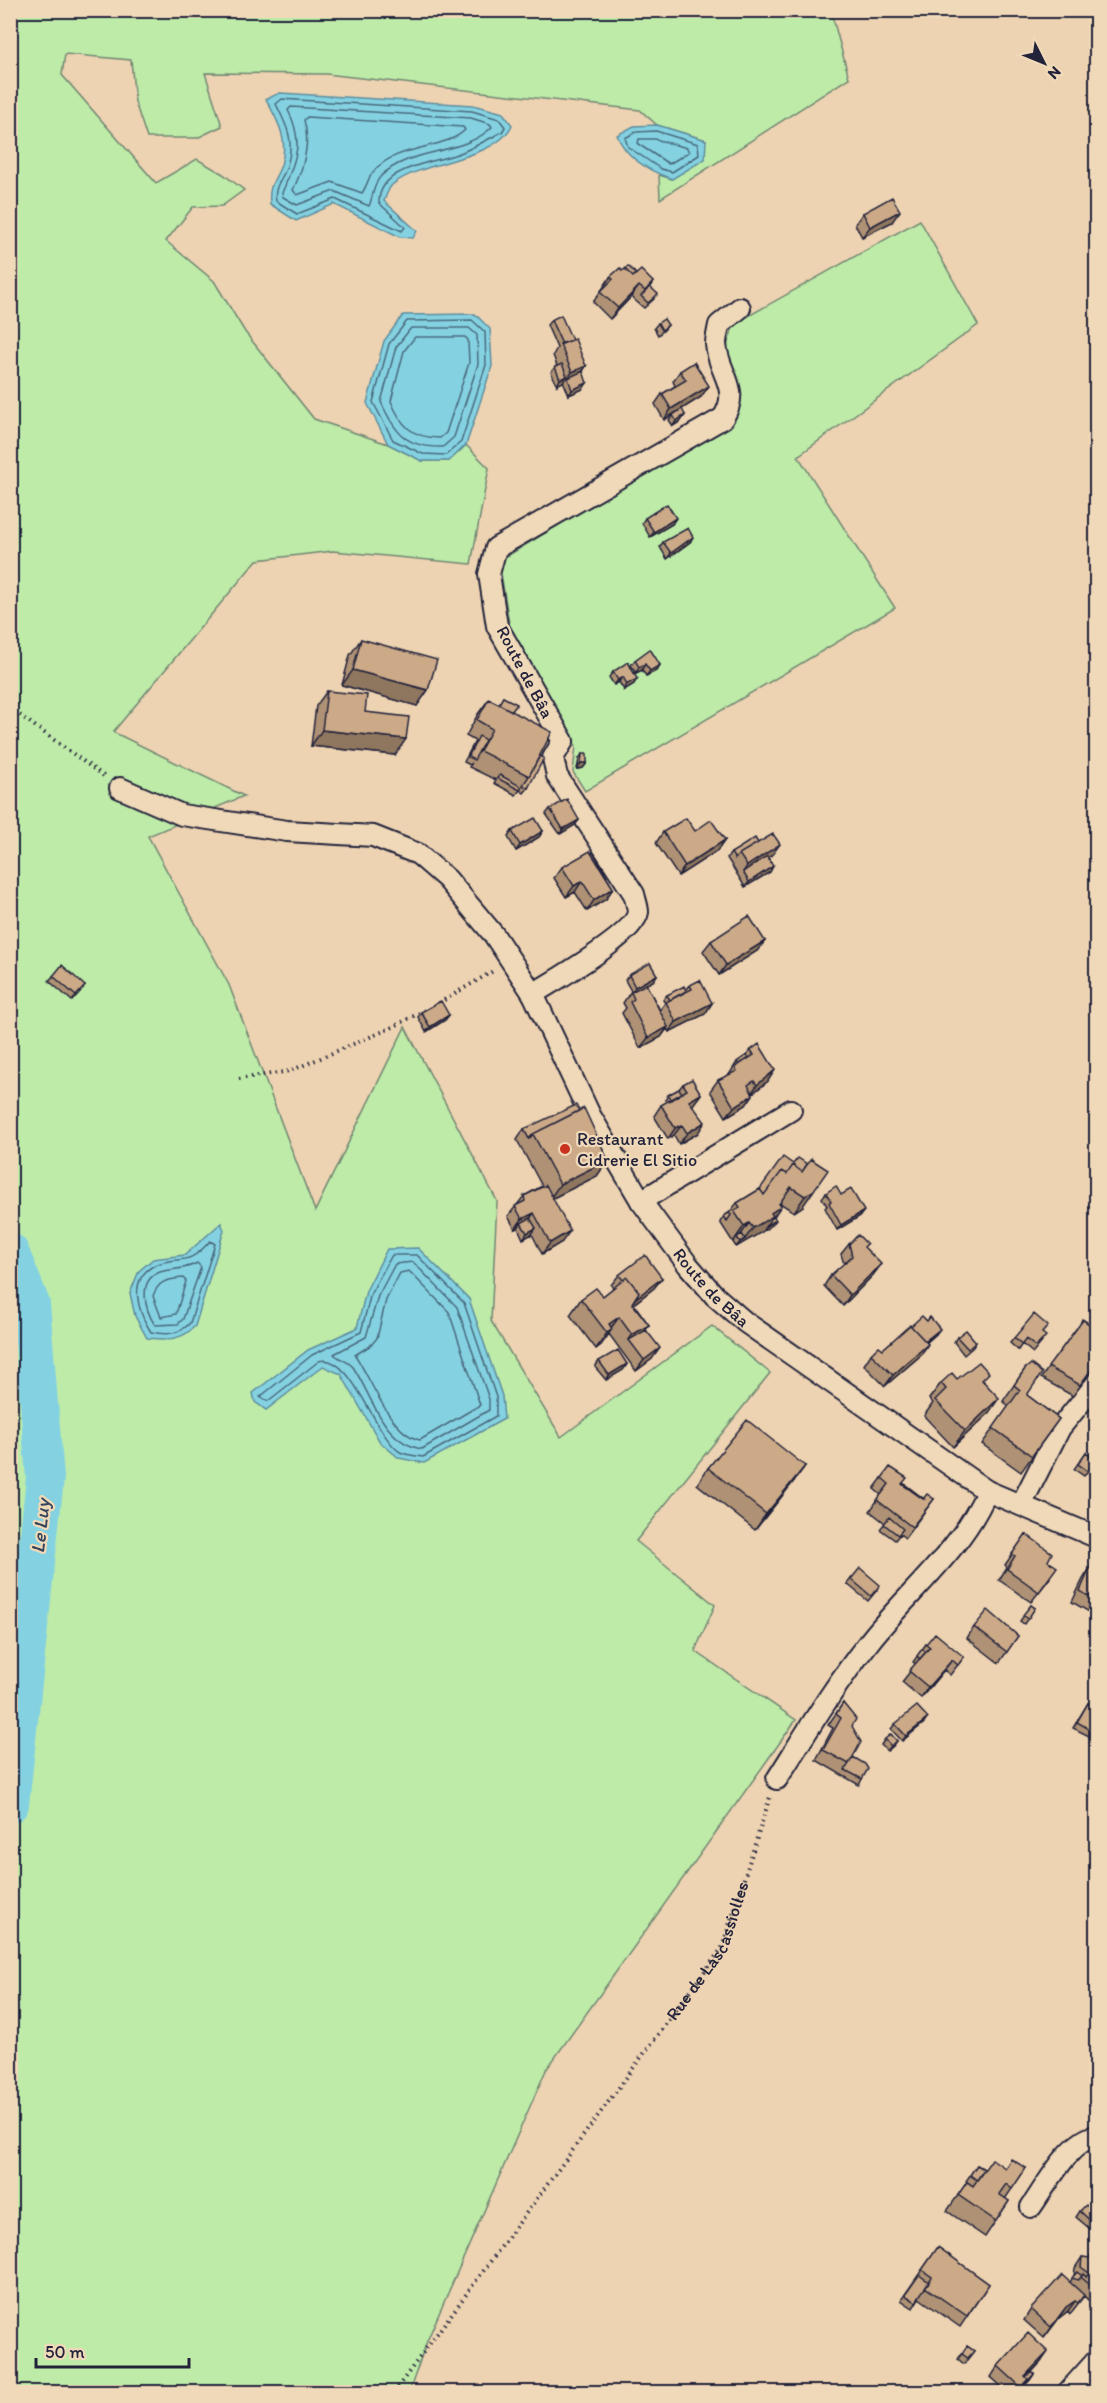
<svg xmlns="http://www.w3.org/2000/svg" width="1107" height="2403" font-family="Itim,sans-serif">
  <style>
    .green { fill: #beeba8; stroke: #708672; stroke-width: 1.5 }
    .water { fill: #84d2e1; stroke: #5d8c9f; stroke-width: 1.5 }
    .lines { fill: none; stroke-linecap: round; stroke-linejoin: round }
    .shore { stroke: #49687d; stroke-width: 1.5 }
    .river { stroke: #84d2e1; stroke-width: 38 }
    .street-casing { stroke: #22223b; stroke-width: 24 }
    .path { stroke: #22223b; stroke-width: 4; stroke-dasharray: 1.5 4.5; stroke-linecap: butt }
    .street { stroke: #efd9b8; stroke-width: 20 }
    .wall { fill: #af9275; stroke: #22223b; stroke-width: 1.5 }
    .shaded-wall { fill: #8f775f; stroke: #22223b; stroke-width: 1.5 }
    .building { fill: #ca8; stroke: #22223b; stroke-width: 1.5 }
    .poi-dot { fill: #c8321e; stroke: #efd9b8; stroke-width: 2 }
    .labels { text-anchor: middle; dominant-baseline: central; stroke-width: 4.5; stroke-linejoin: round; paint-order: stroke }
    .street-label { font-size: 18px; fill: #22223b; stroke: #efd9b8 }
    .poi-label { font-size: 18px; fill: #22223b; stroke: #efd9b8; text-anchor: start }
    .water-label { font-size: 20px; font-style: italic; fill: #36455c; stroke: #efd9b8 }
  </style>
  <rect width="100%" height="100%" fill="#edd3b1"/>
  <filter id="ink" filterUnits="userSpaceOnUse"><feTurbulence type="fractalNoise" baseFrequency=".0167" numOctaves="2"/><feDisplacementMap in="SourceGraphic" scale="12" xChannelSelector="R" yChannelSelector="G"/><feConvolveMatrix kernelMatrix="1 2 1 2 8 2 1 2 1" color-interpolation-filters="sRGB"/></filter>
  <g filter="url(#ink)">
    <!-- green -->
    <path class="green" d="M11,11H831L849,78L660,199L659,175L672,179L706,140L657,125L640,110L326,74L205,73L222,126L197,138H147L135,102L131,60L65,54L62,75L156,183L197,159L223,174L244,190L222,206L193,207L166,241L214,281L245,332L314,419L388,444L422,461H449L466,445L489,468L471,564L333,551L257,560L113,732L244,796L148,836L229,985L315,1211L405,1027L497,1201L491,1321L561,1437L712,1326L770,1373L636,1541L715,1605L695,1651L796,1720L546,2070L427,2341L409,2392H11Z
      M920,220L978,325L798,456L895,608L585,791L573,772L576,746L510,629L499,561L735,418L740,397L726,349L734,324Z"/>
    <!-- water -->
    <path class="water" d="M280,93L473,105L503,113L512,125C496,161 421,160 392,185C388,189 386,196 384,201L417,231L413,238L400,237L334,204L296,221L270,204C268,184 275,182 281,165C289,140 278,121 266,99Z
      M657,125L706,140L705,159L672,179C649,171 626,158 617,135L634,126Z
      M475,314L490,329L492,366L466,445L449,461H422L388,444L367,403L384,341L403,315Z
      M221,1223L224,1230L195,1326C181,1341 167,1340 147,1338L135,1316L130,1293L139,1271L153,1259L185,1255Z
      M418,1248L469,1299L502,1396L504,1419L424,1463L399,1458L380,1442L341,1374L323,1366L266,1410L255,1402L253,1393L308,1350L357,1328L366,1291L387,1249Z"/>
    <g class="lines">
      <!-- shore -->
      <path class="shore" d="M282,99L472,111L499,119L505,127L502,132C488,139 475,147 460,153C435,163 378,166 379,203L405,227L402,231L335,199L297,214L276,201C273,186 283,179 287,166C295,141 287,126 276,104Z
        M291,107L471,118L490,124L492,127C463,156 410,147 381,176C373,184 373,198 369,206L334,191L297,205L283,197L282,193C295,161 305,144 288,110Z
        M307,117L463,127L465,130C446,150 395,144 373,172C368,178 367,186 362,193L332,182L297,195L293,190C303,169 311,143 304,120Z
        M636,132L656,131L698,144L699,155L672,172L661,169L628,147L625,138Z
        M639,139H655L687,148L689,152L669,164L638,144Z
        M472,320L485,332L486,365L461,442L446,455L423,454L393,440L373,402L389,344L407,321Z
        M469,328L477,335L478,364L454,437L443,447C406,448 395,433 381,402L396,347L411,328Z
        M465,337L468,340L469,363L446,433L440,438C411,438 401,425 391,401L404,351L415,337Z
        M210,1241L215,1244L190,1323C179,1335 166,1335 151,1332C138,1312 127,1279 155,1265C180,1254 186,1269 210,1241Z
        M392,1255H417L464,1303L496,1397V1416L423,1457C416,1456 406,1455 400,1452C374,1435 352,1352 319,1361L268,1401L260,1397L312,1355L361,1332L371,1293Z
        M413,1262L457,1307L489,1399V1410L422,1449C382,1442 373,1397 353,1367C348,1361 339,1359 334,1354L366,1337L378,1296L395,1264Z
        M197,1263L201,1267L183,1319L178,1324L155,1325C145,1310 137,1280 160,1272C173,1268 186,1270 197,1263Z
        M409,1271L449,1312L480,1405L420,1440C390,1434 372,1380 355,1355L371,1345L377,1338L386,1300L400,1273Z
        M183,1278L186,1281L176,1314L161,1317L153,1296C159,1280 167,1280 183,1278Z"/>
      <!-- river -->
      <path class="river" d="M10,1252L31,1304L45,1478L10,1804"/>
      <defs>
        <g id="street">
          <path id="s2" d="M120,788L182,815L287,831L373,836L418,854L447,879L494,935L533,994L590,1115L641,1201L688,1265L715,1296L745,1322L987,1491L1096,1537"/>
          <path d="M533,994C555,980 635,935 638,912C638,907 635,899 634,894L557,776L553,758L563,741L497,626L489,574L496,548L723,418C742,388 718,374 716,344C716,338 718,331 719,325L740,308"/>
          <path d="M641,1201L791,1110"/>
          <path d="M1021,1505L1060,1428L1096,1384"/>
          <path d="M777,1779C806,1733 835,1685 869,1642C907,1593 963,1549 987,1491"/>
          <path d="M1031,2207C1046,2186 1070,2140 1096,2136"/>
          <path d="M1068,2392L1096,2361"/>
        </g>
      </defs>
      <!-- street casing -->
      <use href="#street" class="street-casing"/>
      <!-- path -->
      <g class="path">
        <path d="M10,708L105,777"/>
        <path d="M439,1003L495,970"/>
        <path d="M239,1079L290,1071L391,1028L427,1009"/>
        <path id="s1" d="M394,2392L722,1948L770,1797"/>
      </g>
      <!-- street -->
      <use href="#street" class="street"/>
    </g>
    <!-- wall -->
    <path class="wall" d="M863,213L892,222L862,237L855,224Z
      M622,271L636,274L653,282L650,287L654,299L644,308L631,297L610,319L593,302L603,288L610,277Z
      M551,320L572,340L586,366L583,371V389L569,395L563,381L557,385L551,372L555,367L557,366L553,355L557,348L547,325Z
      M658,323L668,325L664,330L658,335L654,328Z
      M680,371L701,397L664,420L655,404L662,394L675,386L673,381Z
      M673,415H685L681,421L673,426L669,420Z
      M645,518L672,524L650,537L642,523Z
      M663,542H690L667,559L660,547Z
      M361,639L428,690L417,706L342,685L350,655Z
      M635,660L660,665L656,671L646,676L642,670L636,673L631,665Z
      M628,662L634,684L624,690L619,682L614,685L609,677L613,672Z
      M327,691L365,712L395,755L311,746L316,706Z
      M503,697L540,756L528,788L524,793L520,790L516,795L494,783L496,780L469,767L472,763L470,765L464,762L475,741L466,736L478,714L489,699L499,704Z
      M582,754L587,763L583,768L577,769L579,759Z
      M550,809L579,820L575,825L560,834L546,814Z
      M512,831H543L539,837L516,851L508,837Z
      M695,831L725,840L717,851L678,876L656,843L663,832Z
      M758,843L772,855L768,858L773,866L770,872L745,887L727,858L731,853Z
      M591,853L613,888L606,899L587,911L575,892L566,897L554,878L562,867Z
      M711,941H765L757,951L719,975L703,951Z
      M629,975H657L653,981L646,984L660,1010L665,1003L663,1000L667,995L686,990L690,985L712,1003L705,1014L669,1032L667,1029L661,1037L640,1048L622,1013L626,1008L623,1003L631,991L625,980Z
      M53,976L85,986L72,1001L49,981Z
      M421,1012L449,1015L445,1020L426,1032L418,1017Z
      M751,1050L768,1081L752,1094L746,1105L726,1117L710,1091L718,1080L729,1075L737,1062L747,1055Z
      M683,1084L701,1094L692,1105L698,1133L679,1144L674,1135L668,1139L654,1116L661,1105L666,1103L665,1101L668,1095L679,1089Z
      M579,1111L608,1160L597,1176L553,1198L562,1242L542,1254L532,1234L523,1239L518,1228L515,1229L508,1216L524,1196L542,1186L517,1140L524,1129Z
      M811,1159L803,1206L794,1212L780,1203L774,1217L772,1225L736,1247L720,1222L724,1216L729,1213L737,1203L760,1189L793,1164H807Z
      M826,1193L841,1195L860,1216L837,1230L825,1208L827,1206L822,1198Z
      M849,1244L864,1248L880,1266L873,1275L843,1306L824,1286L831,1275L844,1264L841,1254Z
      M619,1275L662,1278L654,1288L634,1304L649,1325L646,1330L652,1359L636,1371L609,1334L601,1345L596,1349L570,1315L581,1299L603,1296L613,1288L611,1285Z
      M911,1326L936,1334L927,1342L921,1355L885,1386L864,1365L871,1354L883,1349Z
      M1076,1329L1096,1364L1073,1396L1041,1378Z
      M957,1337L976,1342L973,1347L964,1355L954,1342Z
      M1014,1338L1042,1342L1033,1353L1022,1344L1018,1350L1010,1343Z
      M599,1361L627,1364L623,1370L606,1380L595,1367Z
      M1025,1369L1027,1395L1059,1419L1021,1472L982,1444L1009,1406L1003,1401Z
      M957,1379L984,1381L988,1414L953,1447L924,1416L933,1403L929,1399L941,1383Z
      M1086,1452L1096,1460L1084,1476L1074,1469Z
      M805,1466L794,1481L755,1530L697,1484L708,1468Z
      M882,1478L903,1483L924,1499H934L905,1538L900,1534L895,1540L880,1529L885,1523L870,1511L881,1495L874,1489Z
      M1026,1534L1048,1561L1050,1578L1031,1602L999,1580L1007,1567L1005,1565Z
      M1090,1568L1096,1572V1616L1072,1602L1083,1579Z
      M851,1579L877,1590L868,1601L847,1584Z
      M1031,1605L1035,1608L1024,1624L1020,1621Z
      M974,1627L1018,1636L999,1663L967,1638Z
      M926,1644L964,1657L950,1675L944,1670L921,1698L902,1682L916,1664L913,1662Z
      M843,1703L852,1726L853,1757L862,1779L859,1785L816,1760L833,1728L828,1725Z
      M1088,1703L1096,1733L1093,1738L1073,1728Z
      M924,1723L902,1741L891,1729L895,1724Z
      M885,1739L897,1741L893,1746L887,1751L881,1745Z
      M1096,2048V2065L1089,2058Z
      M977,2165L984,2169L1005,2168H1026L1005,2199L1009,2201L985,2237L947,2211L967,2182L973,2186L966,2181Z
      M1080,2211L1096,2214V2234L1076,2217Z
      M1096,2243V2308L1084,2296L1070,2314L1068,2311L1059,2318L1044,2338L1024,2320L1031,2309L1070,2282L1074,2276L1075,2268L1082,2257L1089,2258L1091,2254V2251Z
      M938,2247L989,2284L960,2327L919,2298L913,2308L901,2300Z
      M967,2346L974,2351L964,2364L958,2359Z
      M1041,2362L1032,2372L1034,2374L1030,2380L1018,2392H999L1003,2388L991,2377L998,2366Z"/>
    <!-- shaded-wall -->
    <path class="shaded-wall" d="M900,211L892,222L862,237L870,227Z
      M639,286L631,297L610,319L618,308Z
      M586,366L579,377L568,378L572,372Z
      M567,376L563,382L557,385L560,379Z
      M587,383L583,389L569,395L572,390Z
      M709,386L701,397L664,420L671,409Z
      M685,415L681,421L673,426L676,421Z
      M676,518L672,524L650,537L654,532Z
      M693,537L690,542L667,559L671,553Z
      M645,664L642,670L636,673L639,667Z
      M660,665L656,671L646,676L650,671Z
      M353,670L428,690L417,706L342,685Z
      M623,677L619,682L614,685L618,680Z
      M637,679L634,684L624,690L627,684Z
      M322,730L406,739L395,755L311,746Z
      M581,763H587L583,768L577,769Z
      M579,820L575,825L560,834L563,829Z
      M543,831L539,837L516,851L520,845Z
      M725,840L717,851L678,876L685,866Z
      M780,844L772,855L744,874L743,872L747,866Z
      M773,866L770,872L745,887L749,882Z
      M582,881L575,892L566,897L574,886Z
      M613,888L606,899L587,911L594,900Z
      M765,941L757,951L719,975L726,965Z
      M657,975L653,981L632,992L635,987Z
      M712,1003L705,1014L669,1032L676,1022Z
      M449,1015L445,1020L426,1032L430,1027Z
      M668,1027L661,1037L640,1048L648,1038Z
      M775,1070L768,1081L749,1096L743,1100L753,1091L757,1085Z
      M701,1094L693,1105L681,1112L689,1101Z
      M753,1095L746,1105L726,1117L734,1107Z
      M705,1122L698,1133L679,1144L687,1133Z
      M682,1125L674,1135L668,1139L675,1128Z
      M608,1160L597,1176L549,1200L560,1184Z
      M814,1190L803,1206L794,1212L805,1196Z
      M781,1206L770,1222L767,1224L762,1232L736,1247L740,1242L745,1239L753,1228L771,1213Z
      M864,1211L860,1216L837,1230L841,1225Z
      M534,1213L527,1223H521L518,1228L515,1229L522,1219Z
      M776,1220L772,1225L762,1232L766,1226Z
      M749,1223L738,1239L737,1237L733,1242L744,1226Z
      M536,1228L532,1234L523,1239L527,1233Z
      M570,1231L562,1242L542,1254L550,1243Z
      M881,1264L873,1275L843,1306L850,1295Z
      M662,1278L654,1288L628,1308L636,1298Z
      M619,1317L608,1332L612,1329L601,1345L596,1349L607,1333L609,1324Z
      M649,1325L638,1340H629L632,1335Z
      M940,1329L936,1334L917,1351L921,1346Z
      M928,1344L921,1355L885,1386L893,1375Z
      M660,1348L652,1359L636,1371L644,1360Z
      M627,1364L623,1370L606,1380L609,1375Z
      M999,1398L988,1414L953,1447L965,1431Z
      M805,1466L794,1481L755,1530L766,1514Z
      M952,1660L944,1670L921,1698L928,1687Z
      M928,1718L924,1723L902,1741L906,1736Z
      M897,1741L893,1746L887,1751L891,1746Z
      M1075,2301L1068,2311L1059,2318L1044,2338L1066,2307Z
      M1048,2352L1041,2362L1022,2382L1025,2376Z
      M1034,2374L1030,2380L1018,2392H1017L1021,2387Z"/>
    <!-- building -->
    <path class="building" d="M892,197L900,211L870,227L863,213Z
      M628,266L636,274L633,277L625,269Z
      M620,268L622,271L625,269L633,277L641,270L653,282L645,291L639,286L618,308L600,292L613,279L610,277Z
      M650,287L658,294L648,303L641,296Z
      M561,315L572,340L562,344L551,320Z
      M664,319L668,325L662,330L658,323Z
      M575,339L586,366L572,372L560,344Z
      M694,362L709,386L671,409L662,394L686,380L680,371Z
      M562,364L567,376L560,379L555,367Z
      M583,371L587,383L572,390L568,378Z
      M682,409L685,415L676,421L673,415Z
      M667,504L676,518L654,532L645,518Z
      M688,528L693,537L671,553L663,542Z
      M361,639L437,660L428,690L353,670Z
      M650,649L660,665L650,671L645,664L639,667L635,660Z
      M628,662L637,679L627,684L623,677L618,680L613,672Z
      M327,691L367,695L365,712L409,717L406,739L322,730Z
      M503,697L517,704L512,711L499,704Z
      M489,699L552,732L529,776L480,751L492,729L477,720Z
      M479,736L485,740L474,760L468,757Z
      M582,754H587V763H581Z
      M540,756L544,758L528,788L523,785L529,776Z
      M500,775L522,787L520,790L497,778Z
      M567,799L579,820L563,829L550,809Z
      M535,818L543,831L520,845L512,831Z
      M686,818L695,831L711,820L725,840L685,866L663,832Z
      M773,834L780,844L747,866L739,854Z
      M755,838L758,843L739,854L735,859L731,853Z
      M590,851L613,888L594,900L582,881L574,886L562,867Z
      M593,852L607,876H606L591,853Z
      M767,856L773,866L749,882L743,872Z
      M749,916L765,941L726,965L711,941Z
      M650,963L657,975L635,987L629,975Z
      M62,965L85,986L76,996L53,976Z
      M700,980L712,1003L676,1022L666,1002L692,989L690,985Z
      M646,984L668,1027L648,1038L630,1002L634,999L631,992Z
      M684,986L686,991L670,1000L667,995Z
      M441,1001L449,1015L430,1027L421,1012Z
      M759,1044L775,1070L757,1085L754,1081L748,1085L753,1095L734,1107L718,1080L737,1071L735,1067L754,1055L751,1050Z
      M747,1055L749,1058L739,1065L737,1062Z
      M692,1079L701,1094L689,1101L705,1122L687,1133L682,1125L675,1128L661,1105L687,1090L683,1084Z
      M679,1089L682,1093L671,1100L668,1095Z
      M576,1105L579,1111L533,1134L529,1139L524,1129Z
      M584,1108L608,1160L560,1184L533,1134Z
      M783,1157L793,1164L798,1158L807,1164L802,1172L793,1165L787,1174L782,1171L764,1195L760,1189Z
      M811,1159L828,1170L814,1190L805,1196L791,1187L779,1204L781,1206L771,1213L773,1216L753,1228L749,1223L744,1226L734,1211L740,1207L737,1203L760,1189L764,1195L782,1171L787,1174L793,1165L802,1172Z
      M546,1185L570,1231L550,1243L534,1213L522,1219L515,1206L525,1201L524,1196Z
      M836,1186L841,1195L851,1189L864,1211L841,1225L829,1203L831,1201L826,1193Z
      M729,1213L731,1215L727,1221L724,1216Z
      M774,1217L776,1220L766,1226L771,1219Z
      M530,1218L536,1228L527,1233L521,1223Z
      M742,1234L745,1239L740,1242L737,1237Z
      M858,1235L867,1244L864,1247L881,1264L850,1295L831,1275L852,1256L849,1244Z
      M645,1255L662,1278L636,1298L639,1292L627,1277L623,1280L619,1275Z
      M627,1277L639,1292L632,1303L649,1325L632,1335L619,1317L609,1324L612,1329L607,1333L581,1299L596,1288L603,1296Z
      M1034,1314L1048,1326L1042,1333L1046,1336L1036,1347L1026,1339L1022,1344L1014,1338Z
      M922,1316L927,1321L930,1317L940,1329L925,1341L911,1326Z
      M1082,1319L1090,1324L1092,1322L1096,1324V1329L1083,1320L1080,1324Z
      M1083,1320L1096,1329V1363L1080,1385L1048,1367Z
      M910,1325L928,1344L893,1375L871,1354L879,1346L883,1349Z
      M646,1330L660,1348L644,1360L629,1340Z
      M966,1330L976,1342L968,1349L957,1337Z
      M618,1350L627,1364L609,1375L599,1361Z
      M979,1362L989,1373L982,1380L999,1398L965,1431L935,1400L946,1389L941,1383L952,1373L957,1379Z
      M1031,1364L1042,1373L1027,1395L1059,1419L1032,1456L993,1428L1020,1390L1014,1385L1025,1369Z
      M747,1420L805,1466L766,1514L708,1468Z
      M1086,1452L1096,1460L1088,1471L1078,1464Z
      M890,1467L907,1478L902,1484L923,1499L927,1494L934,1499L912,1527L877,1500L889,1484L882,1478Z
      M903,1483L924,1499H923L903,1484Z
      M889,1517L903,1529L898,1535L884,1524Z
      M1026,1534L1052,1553L1048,1561L1057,1567L1039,1592L1007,1569L1015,1556L1012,1554Z
      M860,1568L880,1585L871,1596L851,1579Z
      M1090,1568L1096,1572V1601L1080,1591Z
      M1031,1605L1035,1608L1028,1619L1023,1615Z
      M988,1610L1018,1636L1007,1652L974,1627Z
      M935,1633L964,1657L958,1665L952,1660L928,1687L909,1671L930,1647L926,1644Z
      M922,1649L926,1652L920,1659L917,1656Z
      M843,1703L856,1719L852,1726L861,1742L849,1764L823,1750L841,1718L836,1714Z
      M1088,1703L1096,1708V1733L1077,1722Z
      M917,1706L928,1718L906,1736L895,1724Z
      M891,1734L897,1741L891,1746L885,1739Z
      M853,1757L865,1764L868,1769L862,1779L845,1770Z
      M992,2159L1005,2168L1011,2159L1026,2168L1012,2189L1006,2184L999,2194L1009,2201L996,2221L958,2195L967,2182L973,2186Z
      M977,2165L984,2169L977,2180L970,2175Z
      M1086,2205L1096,2214V2226L1080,2211Z
      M938,2247L989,2284L967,2316L925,2287L932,2277L922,2270Z
      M1096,2249V2285L1094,2288L1081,2277L1083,2274L1086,2277L1089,2273L1081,2267L1082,2257L1089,2258Z
      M1077,2272L1082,2276L1078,2280L1072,2278Z
      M919,2275L929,2282L918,2298H919L916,2302L905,2295Z
      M1062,2275L1084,2295L1078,2303L1075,2301L1066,2307L1051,2327L1031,2309Z
      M1096,2286V2299L1090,2293Z
      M1028,2333L1048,2352L1025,2376L1028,2379L1021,2387L998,2366Z
      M967,2346L974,2351L968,2358L962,2354Z
      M1031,2372L1034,2374L1025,2384L1028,2379L1026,2377Z
      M975,2388L980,2392H971Z
      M1003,2388L1008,2392H999Z"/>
  </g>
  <!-- markers -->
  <circle class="poi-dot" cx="565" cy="1149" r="6"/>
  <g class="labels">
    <!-- street labels -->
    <g class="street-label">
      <text transform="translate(525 672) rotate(62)">Route de Bâa</text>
      <text stroke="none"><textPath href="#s2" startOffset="836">Route de Bâa</textPath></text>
      <text stroke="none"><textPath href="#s1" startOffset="543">Rue de Lascassiolles</textPath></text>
    </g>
    <!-- poi labels -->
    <g class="poi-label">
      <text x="577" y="1139">Restaurant<tspan x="577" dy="21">Cidrerie El Sitio</tspan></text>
    </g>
    <!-- water labels -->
    <g class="water-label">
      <text transform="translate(40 1526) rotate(-84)">Le Luy</text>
    </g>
  </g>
  <!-- margin -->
  <rect width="1107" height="2403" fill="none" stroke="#efd9b8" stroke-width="36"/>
  <rect x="18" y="18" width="1071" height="2367" fill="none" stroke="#22223b" stroke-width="2" filter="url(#ink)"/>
  <!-- north arrow -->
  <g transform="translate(1044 63) rotate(133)" stroke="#efd9b8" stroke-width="4.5" paint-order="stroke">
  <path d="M0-4.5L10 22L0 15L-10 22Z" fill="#22223b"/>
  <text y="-9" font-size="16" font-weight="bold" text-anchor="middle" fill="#22223b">N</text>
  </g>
  <!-- scale -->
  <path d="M36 2358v9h153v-9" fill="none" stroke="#22223b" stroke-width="3"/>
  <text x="45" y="2358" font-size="18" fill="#22223b" stroke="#efd9b8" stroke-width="4.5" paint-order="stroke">50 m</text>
</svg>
